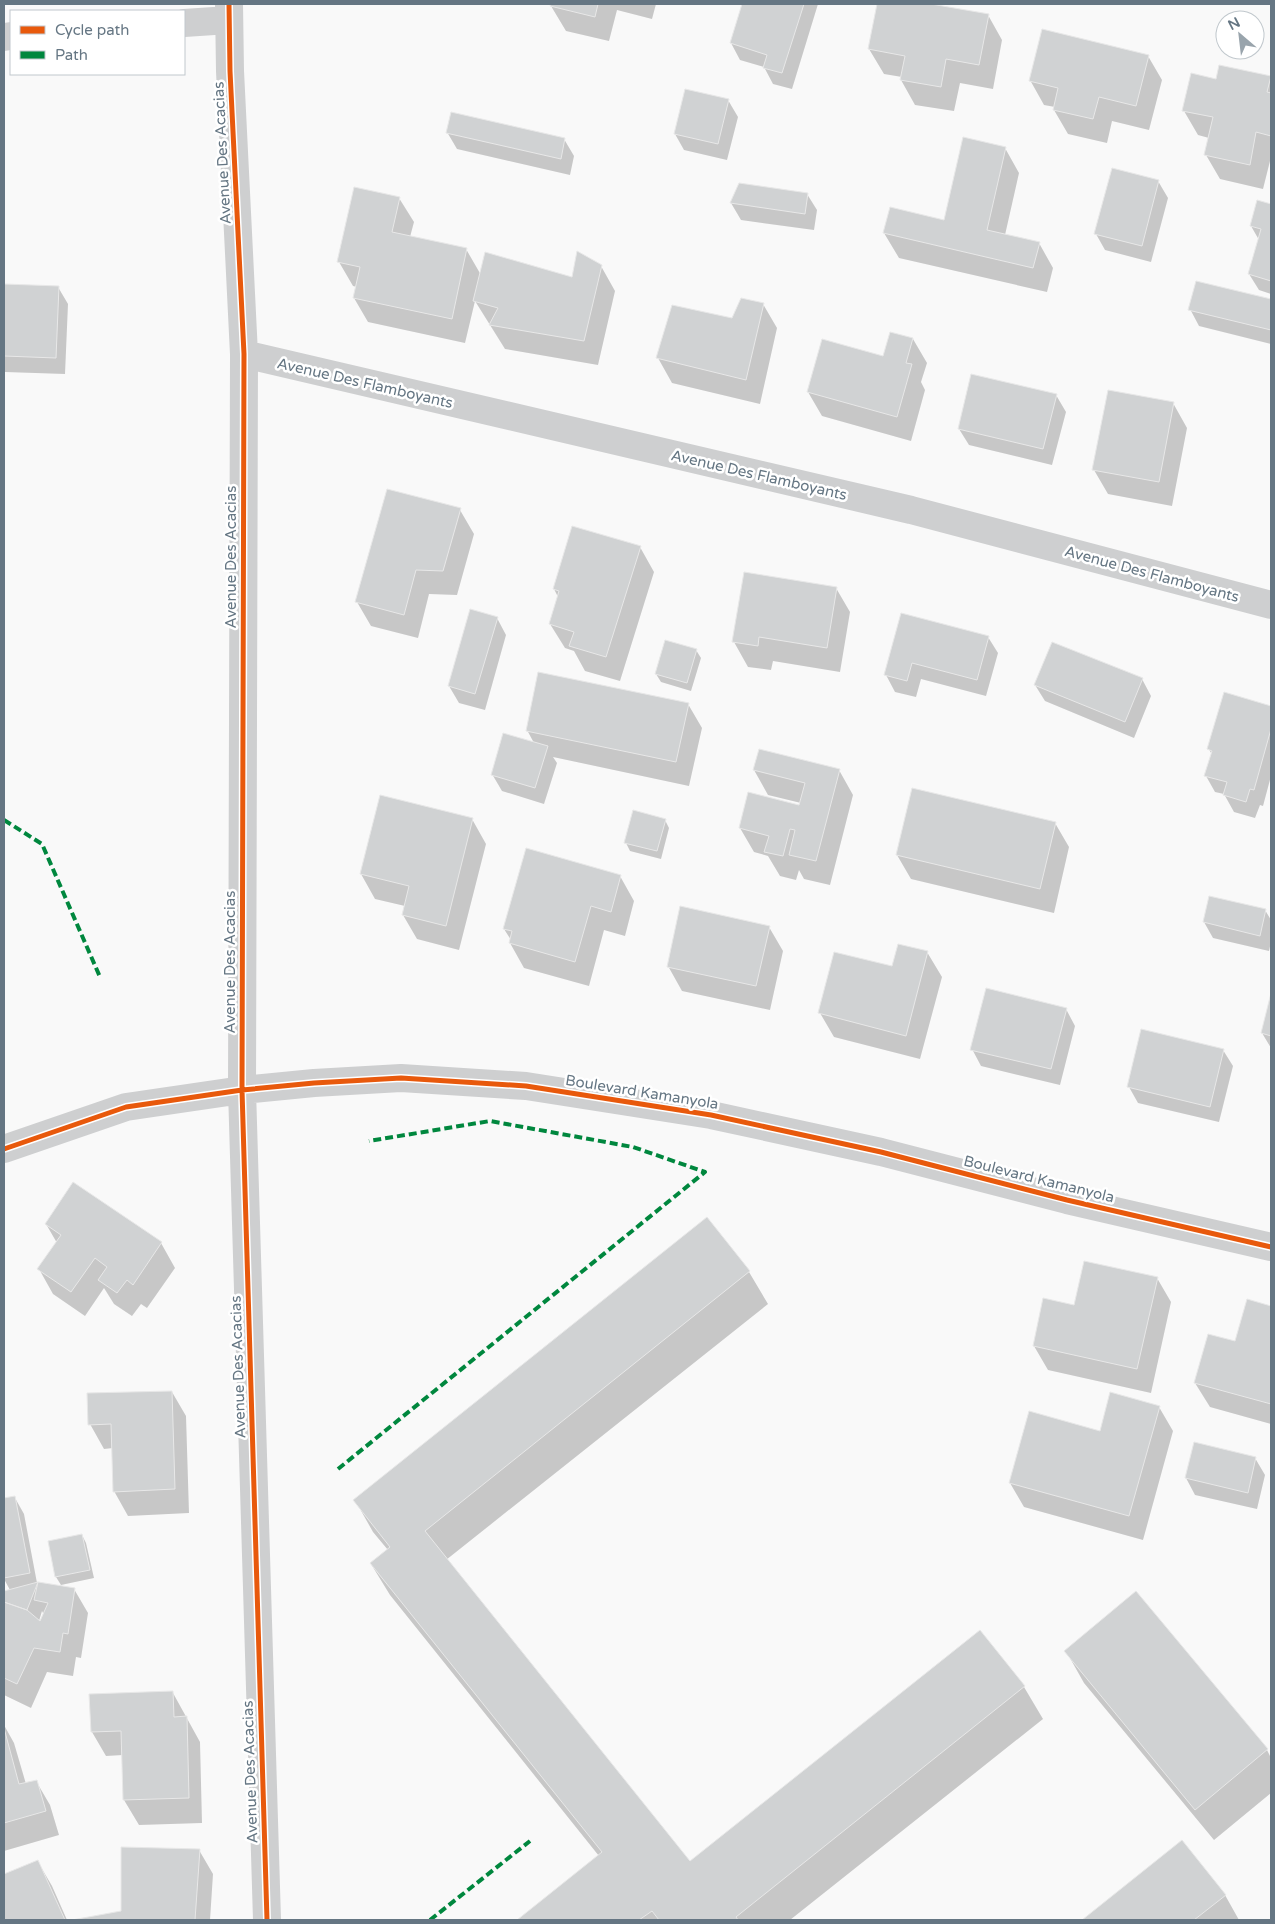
<svg xmlns="http://www.w3.org/2000/svg" width="1275" height="1924" font-family="'Varela Round',sans-serif">
  <style>
    .shadow { fill: #0003; fill-rule: evenodd }
    .building { fill: #d0d2d3; stroke: #e8e8e8 }
    .lines { fill: none; stroke-linecap: round; stroke-linejoin: round }
    .minor { stroke: #cecfd0; stroke-width: 28 }
    .quiet { stroke: #00873e; stroke-width: 4; stroke-dasharray: 8 4; stroke-linecap: butt }
    .cycleway-casing { stroke: #fff; stroke-width: 8 }
    .cycleway { stroke: #e8590c; stroke-width: 5 }
    .labels { text-anchor: middle; dominant-baseline: central; stroke-width: 5; stroke-linejoin: round; paint-order: stroke }
    .street-label { font-size: 15px; fill: #657683; stroke: #fff }
  </style>
  <rect width="100%" height="100%" fill="#f9f9f9"/>
  <!-- shadow -->
  <path class="shadow" d="M552,4H656L652,19L617,10L609,41L566,31L551,6Z
    M743,4H818L792,89L773,84L764,67L740,60L731,43Z
    M878,4H924L988,15L1002,40L993,89L960,83L954,111L915,105L901,80L902,77L884,74L869,49Z
    M1148,56L1162,80L1149,130L1112,121L1107,143L1068,134L1054,110L1055,107L1044,105L1030,80Z
    M1270,78L1271,157L1263,189L1220,179L1206,155L1209,138L1198,135L1184,111L1217,80Z
    M728,100L738,117L727,160L684,150L675,134Z
    M447,132L564,139L574,156L570,175L457,149Z
    M1005,148L1019,173L1005,235L1039,243L1053,268L1047,292L899,258L884,233L945,221Z
    M1158,181L1168,198L1151,262L1105,250L1096,234Z
    M739,185L807,194L817,210L814,230L741,220L731,203Z
    M399,198L414,222L410,237L466,249L481,275L573,279L601,266L615,291L598,365L505,349L475,301L465,343L368,322L354,298L357,287L353,286L339,262Z
    M1258,202L1271,206V294L1259,290L1249,274L1259,240L1251,226Z
    M1196,282L1271,300V344L1199,326L1190,309Z
    M4,286L58,287L68,304L65,374L5,372Z
    M763,304L777,328L760,404L672,383L658,358Z
    M913,339L927,363L921,382L925,390L911,441L822,416L808,392L884,357Z
    M1056,395L1066,412L1052,465L969,445L959,429Z
    M1173,403L1187,428L1172,506L1108,494L1094,470Z
    M460,510L474,534L457,595L429,594L418,638L371,626L357,602Z
    M640,547L654,572L620,681L585,671L574,651L565,648L550,624L558,597L554,589Z
    M836,588L850,612L840,672L773,661L771,670L748,667L734,642Z
    M902,614L988,637L998,653L986,696L921,679L916,697L895,692L886,675Z
    M497,618L506,635L485,710L459,703L449,686Z
    M696,650L701,658L691,691L661,682L656,674Z
    M1142,679L1151,696L1134,738L1045,701L1035,685Z
    M1225,694L1271,707V776L1263,806L1260,805L1255,818L1234,812L1224,794L1215,792L1206,776L1212,755L1209,749Z
    M688,704L702,728L689,786L553,757L557,763L544,804L502,791L492,774L534,743L527,730Z
    M754,770H839L853,795L830,885L804,879L799,870L796,880L780,876L768,856L754,852L740,828L800,806L801,803L768,795Z
    M472,819L486,844L459,950L417,939L403,915L405,906L375,899L361,874Z
    M665,820L669,828L661,859L630,851L626,843Z
    M1055,823L1069,847L1054,913L911,879L897,855Z
    M620,876L634,901L625,936L604,930L589,986L524,968L510,943L511,940L504,929Z
    M1265,910L1271,920V942L1269,951L1213,938L1204,922Z
    M769,927L783,951L770,1010L682,991L668,966Z
    M927,952L942,977L920,1059L834,1037L820,1013L893,968Z
    M1271,998V1048L1262,1033Z
    M1066,1009L1075,1026L1060,1085L981,1066L972,1049Z
    M1223,1050L1233,1066L1219,1122L1138,1103L1129,1087Z
    M706,1219L749,1272L768,1304L446,1560L690,1863L980,1631L1024,1687L1043,1719L790,1920H519L599,1856L390,1595L371,1564L388,1550L373,1532L355,1500Z
    M46,1224L161,1243L175,1268L147,1308L141,1304L132,1316L114,1304L104,1288L85,1316L53,1294L39,1269L57,1243Z
    M1157,1278L1171,1302L1151,1393L1048,1370L1034,1346L1075,1307Z
    M1248,1301L1271,1307V1424L1210,1407L1195,1383L1236,1343Z
    M172,1392L186,1416L189,1513L128,1516L114,1491L113,1448L104,1449L90,1424Z
    M1159,1407L1173,1431L1143,1540L1024,1507L1010,1483L1101,1432Z
    M1255,1458L1265,1475L1257,1509L1195,1495L1186,1478Z
    M15,1498L24,1514L37,1583L74,1589L88,1613L81,1658L76,1657L73,1676L47,1672L31,1708L4,1695V1592L10,1590L4,1579V1500ZM42,1611L44,1615L41,1622L39,1621Z
    M82,1535L86,1543L94,1578L61,1585L56,1577L49,1542Z
    M1066,1651L1267,1750L1271,1758V1793L1214,1840L1084,1683Z
    M173,1693L200,1742L202,1823L139,1825L124,1800L123,1755L106,1756L92,1732Z
    M4,1725L14,1743L26,1784L36,1781L50,1805L59,1835L4,1851Z
    M1182,1842L1225,1895L1239,1920H1084Z
    M199,1850L213,1874L210,1920H79L123,1913Z
    M38,1862L52,1886L67,1920H4V1876Z"/>
  <!-- building -->
  <path class="building" d="M551,4H598L595,17L550,6Z
    M742,4H804L782,73L763,68L767,55L730,43Z
    M877,4H931L989,14L979,65L946,59L941,87L900,80L905,56L868,49Z
    M1042,29L1149,55L1136,106L1099,97L1093,119L1053,110L1058,88L1029,81Z
    M1219,65L1271,76L1267,92L1271,93V136L1256,132L1250,165L1204,155L1213,117L1182,111L1191,73L1216,79Z
    M685,89L729,99L718,144L674,134Z
    M451,112L565,138L561,159L446,133Z
    M963,137L1006,147L987,230L1040,242L1033,268L883,233L890,207L944,220Z
    M1112,168L1159,180L1142,246L1094,234Z
    M739,183L808,193L805,214L730,203Z
    M354,187L400,197L392,232L467,248L452,319L353,298L360,267L337,262Z
    M1257,200L1271,204V281L1248,274L1261,229L1250,226Z
    M577,251L602,265L584,341L489,325L498,308L473,301L485,252L572,277Z
    M1196,281L1271,299V330L1188,310Z
    M4,284L59,286L56,358L4,356Z
    M741,298L764,303L746,380L656,358L672,305L732,318Z
    M890,332L913,338L906,363L912,364L897,417L807,392L822,339L883,356Z
    M971,374L1057,394L1043,449L958,429Z
    M1108,390L1174,402L1159,482L1092,470Z
    M387,489L461,508L443,571L416,570L404,615L355,602Z
    M572,526L641,546L606,657L569,646L574,632L549,624L559,591L553,589Z
    M744,572L837,587L827,648L759,637L758,646L732,642Z
    M470,609L498,617L475,694L448,686Z
    M901,613L989,636L977,680L912,663L907,681L884,675Z
    M665,640L697,649L687,683L655,674Z
    M1052,642L1143,678L1125,722L1034,685Z
    M538,672L689,703L676,762L526,731Z
    M1224,692L1271,706V729L1254,790L1250,789L1246,802L1223,795L1227,782L1204,776L1212,751L1207,749Z
    M503,733L548,746L535,788L491,775Z
    M759,749L840,769L816,861L789,855L795,830L790,829L783,856L764,852L769,836L739,828L748,792L799,805L805,783L753,770Z
    M912,788L1056,822L1040,889L896,855Z
    M380,795L473,818L446,926L402,915L409,886L360,874Z
    M633,810L666,819L657,851L624,843Z
    M526,848L621,875L611,912L591,906L575,962L509,943L512,931L503,929Z
    M1209,896L1266,909L1260,936L1203,922Z
    M680,906L770,926L756,986L667,967Z
    M898,944L928,951L906,1036L818,1013L834,952L892,966Z
    M986,988L1067,1008L1051,1069L970,1050Z
    M1271,993V1036L1261,1033Z
    M1141,1029L1224,1049L1210,1107L1127,1087Z
    M73,1182L162,1242L133,1285L127,1280L117,1293L98,1280L107,1267L95,1258L71,1292L37,1269L61,1235L45,1224Z
    M707,1217L750,1271L425,1531L690,1861L980,1630L1025,1686L736,1917L738,1920H659L652,1911L639,1920H517L602,1852L370,1563L390,1547L353,1500Z
    M1084,1261L1158,1277L1137,1369L1033,1346L1043,1298L1074,1305Z
    M1247,1299L1271,1306V1404L1194,1383L1208,1334L1235,1341Z
    M172,1391L175,1489L113,1492L111,1424L88,1425L87,1393Z
    M1110,1392L1160,1406L1129,1516L1009,1483L1029,1411L1100,1431Z
    M1194,1442L1256,1457L1248,1493L1185,1478Z
    M15,1496L30,1573L4,1578V1498Z
    M82,1534L90,1570L55,1577L48,1541Z
    M38,1582L75,1588L68,1634L63,1633L60,1652L34,1648L17,1684L4,1678V1602L27,1610L40,1621L48,1603L34,1600Z
    M38,1582L27,1610L4,1602V1591Z
    M1136,1591L1268,1749L1195,1810L1064,1651Z
    M173,1691L174,1717L187,1716L189,1798L123,1800L121,1731L91,1732L89,1694Z
    M4,1728L19,1784L37,1780L46,1811L4,1823Z
    M1182,1840L1226,1895L1194,1920H1082Z
    M121,1847L200,1849L195,1920H72L121,1911Z
    M38,1860L65,1920H4V1874Z"/>
  <g class="lines">
    <!-- minor -->
    <path class="minor" d="M229,4L230,71L244,354L242,1090L267,1920
      M184,23L229,20
      M4,37L11,36
      M244,354L911,510L1271,605
      M4,1149L126,1107L242,1090L314,1083L401,1078L526,1086L711,1115L881,1152L1067,1200L1271,1247"/>
    <!-- quiet -->
    <path class="quiet" d="M4,820L42,844L100,977
      M338,1469L705,1172L633,1147L490,1121L369,1141
      M430,1920L530,1841"/>
    <defs>
      <path id="cycleway" d="M229,4L230,71L244,354L242,1090L267,1920
        M4,1149L126,1107L242,1090L314,1083L401,1078L526,1086L711,1115L881,1152L1067,1200L1271,1247"/>
    </defs>
    <!-- cycleway casing -->
    <use href="#cycleway" class="cycleway-casing"/>
    <!-- cycleway -->
    <use href="#cycleway" class="cycleway"/>
  </g>
  <g class="labels">
    <!-- street labels -->
    <g class="street-label">
      <text transform="translate(222 153) rotate(-93)">Avenue Des Acacias</text>
      <text transform="translate(365 383) rotate(13)">Avenue Des Flamboyants</text>
      <text transform="translate(759 475) rotate(13)">Avenue Des Flamboyants</text>
      <text transform="translate(231 557) rotate(-90)">Avenue Des Acacias</text>
      <text transform="translate(1152 574) rotate(15)">Avenue Des Flamboyants</text>
      <text transform="translate(230 962) rotate(-90)">Avenue Des Acacias</text>
      <text transform="translate(642 1092) rotate(9)">Boulevard Kamanyola</text>
      <text transform="translate(1039 1179) rotate(14)">Boulevard Kamanyola</text>
      <text transform="translate(238 1367) rotate(-92)">Avenue Des Acacias</text>
      <text transform="translate(250 1772) rotate(-92)">Avenue Des Acacias</text>
    </g>
  </g>
  <!-- border -->
  <rect width="1275" height="1924" fill="none" stroke="#657683" stroke-width="10"/>
  <!-- legend -->
  <rect x="10" y="10" width="175" height="65" fill="#ffffff" stroke="#c1c8cd"/>
  <rect x="20" y="26" width="25" height="8" fill="#e8590c" stroke="#c1c8cd"/>
  <text x="55" y="35" font-size="15" fill="#657683">Cycle path</text>
  <rect x="20" y="51" width="25" height="8" fill="#00873e" stroke="#c1c8cd"/>
  <text x="55" y="60" font-size="15" fill="#657683">Path</text>
  <!-- north arrow -->
  <g transform="translate(1240 35) rotate(332)"><circle r="24" fill="#ffffff" stroke="#c1c8cd"/>
  <path d="M0-4L9 19L0 12L-9 19Z" fill="#99a4ac"/>
  <text y="-8" font-size="14" font-weight="bold" text-anchor="middle" fill="#657683">N</text>
  </g>
</svg>
